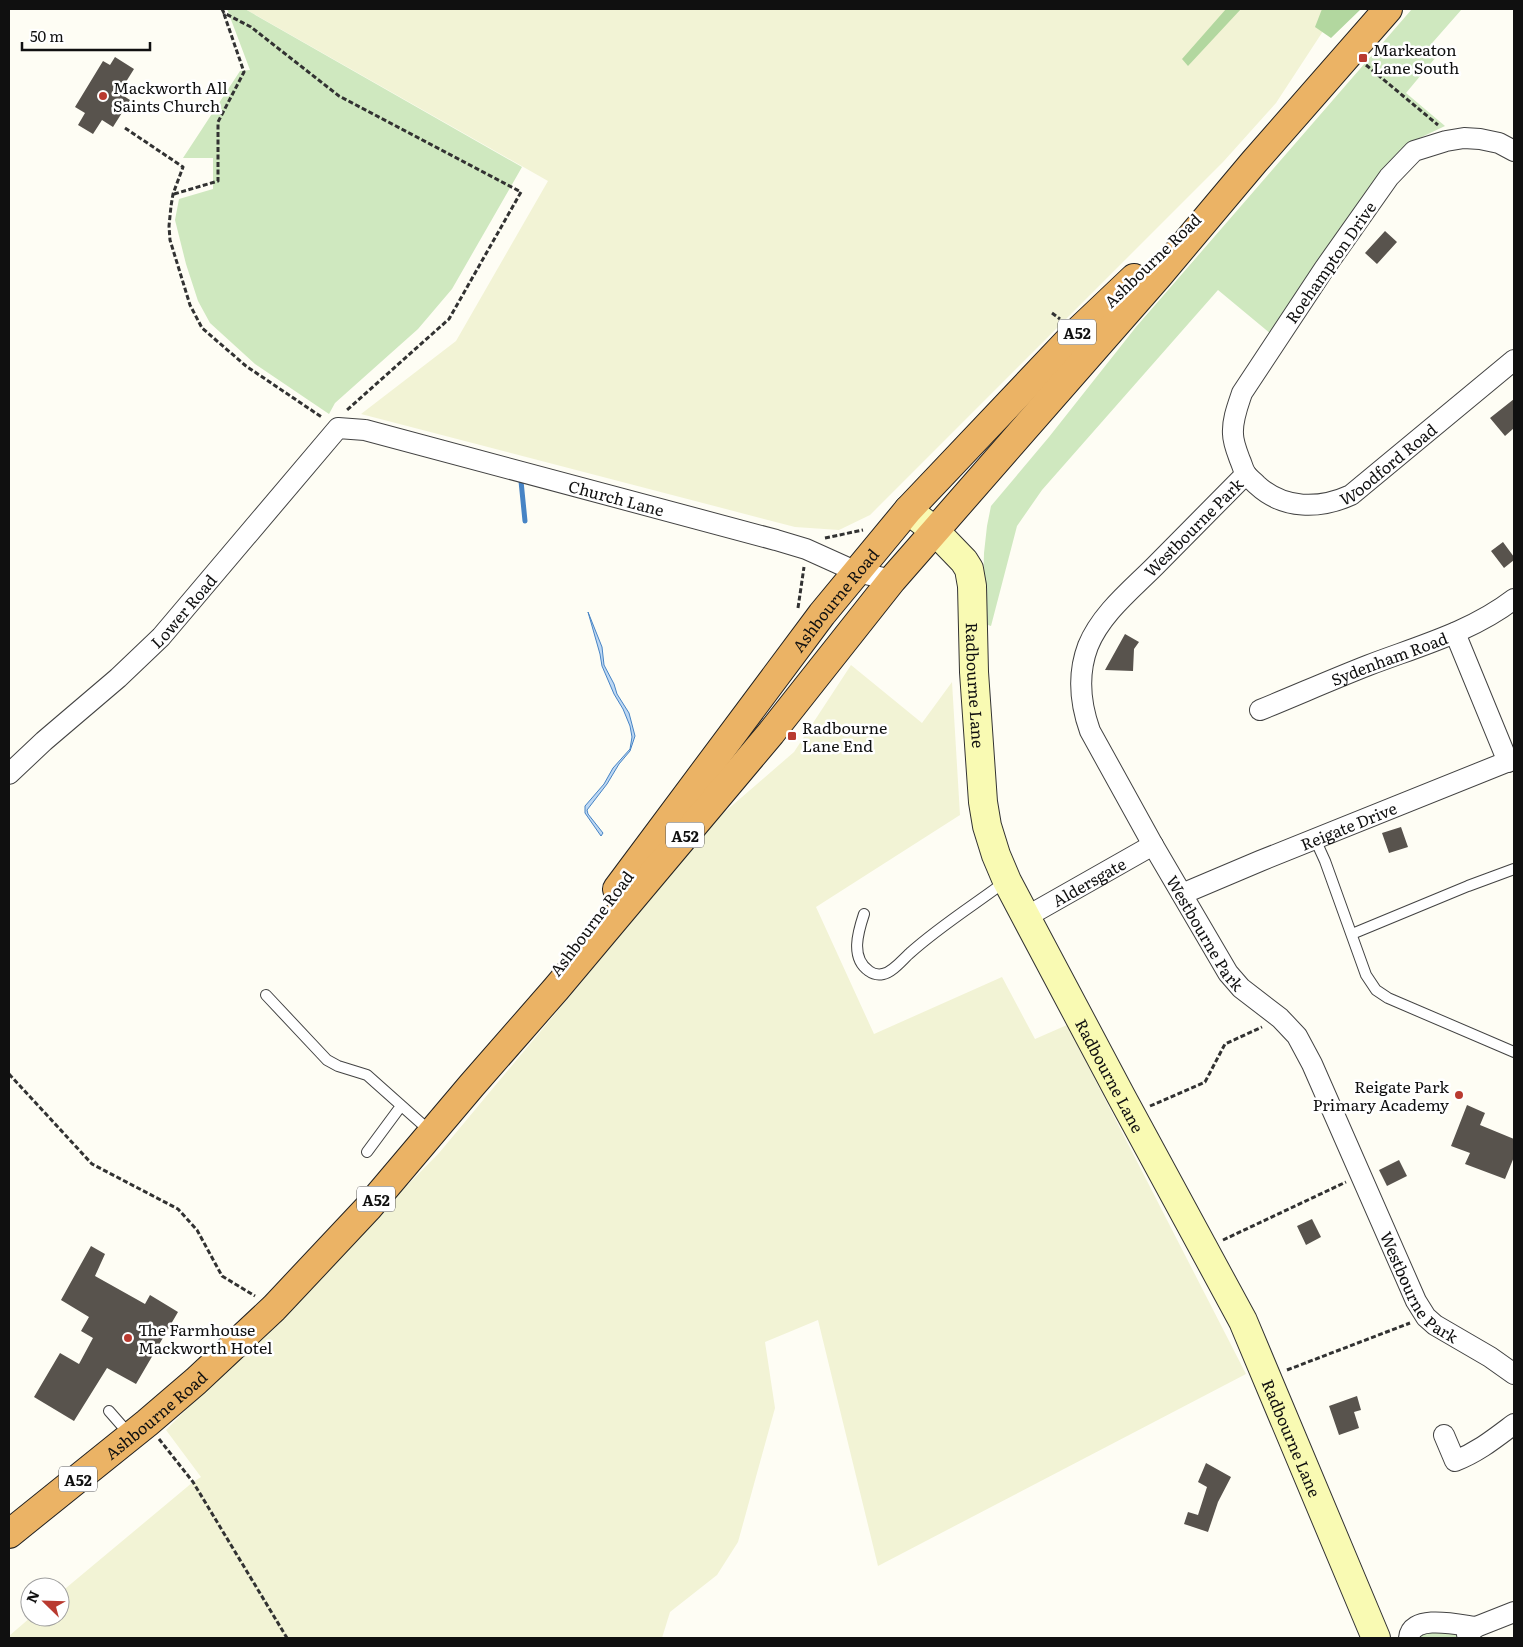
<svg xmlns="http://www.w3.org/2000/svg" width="1523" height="1647" font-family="Literata,serif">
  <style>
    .farmland { fill: #f2f3d5 }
    .green { fill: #cfe8bf }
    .forest { fill: #b2d79f }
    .water { fill: #bcd7f3; stroke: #4784c5 }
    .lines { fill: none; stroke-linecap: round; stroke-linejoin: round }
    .stream { stroke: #4784c5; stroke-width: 5 }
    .building { fill: #58534d }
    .lane-casing { stroke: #434343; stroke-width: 12 }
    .street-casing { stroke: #434343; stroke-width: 22 }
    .secondary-casing { stroke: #323232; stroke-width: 30 }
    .highway-casing { stroke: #212121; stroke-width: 30 }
    .path { stroke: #323232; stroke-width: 3; stroke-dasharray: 5 2.5; stroke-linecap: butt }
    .lane { stroke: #fff; stroke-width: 10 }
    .street { stroke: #fff; stroke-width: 20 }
    .secondary { stroke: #f9fab3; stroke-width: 28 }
    .highway { stroke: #ebb365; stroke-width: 28 }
    .poi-dot { fill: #b93a30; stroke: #fff; stroke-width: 2 }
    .labels { text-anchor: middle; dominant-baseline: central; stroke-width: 5; stroke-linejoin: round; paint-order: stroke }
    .shield { fill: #fff; stroke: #585858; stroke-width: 1 }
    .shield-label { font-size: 15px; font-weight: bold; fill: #101010 }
    .poi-label { font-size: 16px; fill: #101010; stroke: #fff; text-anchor: start }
    .street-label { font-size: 16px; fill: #101010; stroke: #fff }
  </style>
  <rect width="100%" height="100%" fill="#fefdf4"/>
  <!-- farmland -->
  <path class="farmland" d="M245,9H1333L1329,22L1276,103L1223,162L870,515L839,530L795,527L361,414L456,341L548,181Z
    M851,665L922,723L952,682L960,815L816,907L874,1034L1002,977L1035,1039L1067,1025L1246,1374L878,1566L818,1320L765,1342L775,1408L738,1542L717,1575L670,1612L662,1638H9V1636L31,1617H60V1593L193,1482L201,1477L166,1430L439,1153L720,816L794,752Z"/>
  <!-- green -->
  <path class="green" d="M227,9H245L522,167L452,289L418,329L335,403L329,414L255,364L210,323L198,301L186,264L175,220L179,199L213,189V158H183L240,71L250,70Z
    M1412,9H1462L1426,50L1436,57L1406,93L1445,126L1409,143L1390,161L1362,201L1271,334L1218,290L1042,490L1017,526L991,626L982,623L984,553L987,526L991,506L1049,437L1136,327Z
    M1420,1630H1458L1459,1637L1456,1638H1415Z"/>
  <!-- forest -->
  <path class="forest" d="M1226,9H1241L1188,66L1182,59Z
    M1322,9H1361L1331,38L1315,27Z"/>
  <!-- water -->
  <path class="water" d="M588,612L602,647L604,665L614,684L617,694L629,713L635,736L630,751L619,764L607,784L587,810L588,814L603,833L601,836L585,813V806L604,784L613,768L630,749L632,737L630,726L623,709L614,694L602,666L600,654Z"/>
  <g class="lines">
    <!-- stream -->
    <path class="stream" d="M521,481L525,521"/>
  </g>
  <!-- building -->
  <path class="building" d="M115,57L134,69L119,93L130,100L113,127L102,120L93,134L78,125L85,113L75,107L103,61L110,65Z
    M1385,231L1397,242L1377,264L1365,253Z
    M1514,399V428L1505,436L1490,418Z
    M1503,542L1514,557V560L1504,568L1491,551Z
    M1125,634L1139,642L1134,649L1133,671L1105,670Z
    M1401,827L1408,847L1389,853L1382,833Z
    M1467,1105L1485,1113L1480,1125L1514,1139V1157L1505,1179L1465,1164L1470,1153L1451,1146Z
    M1399,1160L1407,1176L1387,1186L1379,1170Z
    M1312,1219L1321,1237L1306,1245L1297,1226Z
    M91,1246L105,1254L95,1276L145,1304L150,1295L178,1312L136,1384L107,1368L74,1421L34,1397L60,1353L79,1364L93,1338L81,1331L89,1317L61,1300Z
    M1357,1396L1361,1410L1354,1412L1359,1428L1339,1435L1329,1406Z
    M1206,1463L1231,1477L1218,1502L1208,1532L1184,1524L1188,1512L1198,1515L1207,1487L1198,1482Z"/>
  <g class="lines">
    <defs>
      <path id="lane" d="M1315,839L1325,861L1366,975L1376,990L1388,998L1514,1052
        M864,914C858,932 850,958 869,971C873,974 878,975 883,974C893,972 903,959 910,953C940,926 974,905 1006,881
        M1352,934L1468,886L1514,869
        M266,995L327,1060L338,1066L367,1075L431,1132
        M367,1152L401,1106
        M109,1411L130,1435"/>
      <g id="street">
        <path id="s1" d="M1514,151L1499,143L1480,139L1464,138L1446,141L1414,151L1389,177L1324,269L1242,393C1238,405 1232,420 1233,434C1233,442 1237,452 1240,460C1242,464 1243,470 1246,474C1249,478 1254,482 1257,485C1284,510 1320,509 1351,495L1514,360"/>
        <path id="s2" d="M1246,474C1215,505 1185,536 1154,567C1131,590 1101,614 1088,646C1077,675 1080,703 1090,731L1153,845L1228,973L1241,988L1280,1018L1297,1036L1312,1064L1416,1301L1426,1317L1435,1325L1490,1357L1514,1374"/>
        <path d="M1455,633L1508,762"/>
        <path id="s3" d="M1260,710C1297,695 1333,679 1369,665C1419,646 1471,632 1514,599"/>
        <path id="s4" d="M9,774L44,741L118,678L161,637L338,428L365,430L776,540L806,549L857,572L892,580"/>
        <path id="s5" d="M1182,894L1260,861L1514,759"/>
        <path id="s6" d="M1026,917L1153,845"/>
        <path d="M1444,1435L1455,1461C1478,1452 1494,1439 1514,1424"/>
        <path d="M1467,1635L1476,1627L1514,1612"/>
        <path d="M1409,1638C1411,1613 1460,1625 1476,1627"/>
      </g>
      <g id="secondary">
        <path id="s7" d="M908,510L935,531L964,561L969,569L972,586L974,672L983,802L987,826L996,855L1007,881L1026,917L1121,1096L1243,1321L1376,1638"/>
      </g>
      <g id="highway">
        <path id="s8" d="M617,889L822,614L908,510L1074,335L1134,278"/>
        <path id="s9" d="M9,1534L147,1423L196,1381L274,1308L368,1208L472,1085L556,989L771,733L892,580L1159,275L1254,162L1388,9"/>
      </g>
    </defs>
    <!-- lane casing -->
    <use href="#lane" class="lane-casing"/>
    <!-- street casing -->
    <use href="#street" class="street-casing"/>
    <!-- secondary casing -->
    <use href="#secondary" class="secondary-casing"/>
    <!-- highway casing -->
    <use href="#highway" class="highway-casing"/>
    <!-- path -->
    <path class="path" d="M222,9L224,13L251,27L339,96L521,192L449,319L347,410
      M1366,65L1438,125
      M125,128L183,167L173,194L171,206L169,226L170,240L190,305L202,328L246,366L323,418
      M174,194L218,181V122L244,72L224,14
      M1052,313L1060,319
      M825,538L863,530
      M798,608L804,567
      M9,1074L92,1164L178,1209L197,1230L222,1276L255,1296
      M1150,1106L1205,1082L1225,1044L1262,1027
      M1223,1240L1346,1182
      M1287,1370L1410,1323
      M159,1439L193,1482L287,1638"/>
    <!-- lane -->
    <use href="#lane" class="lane"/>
    <!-- street -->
    <use href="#street" class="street"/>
    <!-- secondary -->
    <use href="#secondary" class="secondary"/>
    <!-- highway -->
    <use href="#highway" class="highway"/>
  </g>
  <!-- markers -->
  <g class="poi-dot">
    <rect x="1358" y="53" width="10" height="10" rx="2.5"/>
    <circle cx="103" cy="96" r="5"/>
    <rect x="787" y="731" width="10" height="10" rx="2.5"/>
    <circle cx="1459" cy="1095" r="5"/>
    <circle cx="128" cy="1338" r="5"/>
  </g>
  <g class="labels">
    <!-- shield labels -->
    <g class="shield">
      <rect x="1058" y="319.5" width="38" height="25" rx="4"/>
      <rect x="666" y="822.5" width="38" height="25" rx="4"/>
      <rect x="357" y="1186.5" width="38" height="25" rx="4"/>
      <rect x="59" y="1466.5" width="38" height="25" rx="4"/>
    </g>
    <g class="shield-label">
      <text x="1077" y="332">A52</text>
      <text x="685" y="835">A52</text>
      <text x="376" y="1199">A52</text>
      <text x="78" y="1479">A52</text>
    </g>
    <!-- poi labels -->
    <g class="poi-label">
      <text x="1373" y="49">Markeaton<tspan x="1373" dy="18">Lane South</tspan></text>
      <text x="113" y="87">Mackworth All<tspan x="113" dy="18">Saints Church</tspan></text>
      <text x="802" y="727">Radbourne<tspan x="802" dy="18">Lane End</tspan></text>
      <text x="1449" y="1086" text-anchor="end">Reigate Park<tspan x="1449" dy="18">Primary Academy</tspan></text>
      <text x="138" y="1329">The Farmhouse<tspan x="138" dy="18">Mackworth Hotel</tspan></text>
    </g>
    <!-- street labels -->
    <g class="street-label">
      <text transform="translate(1152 260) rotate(-44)">Ashbourne Road</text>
      <text transform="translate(1330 262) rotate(-55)">Roehampton Drive</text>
      <text stroke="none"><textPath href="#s1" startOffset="650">Woodford Road</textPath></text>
      <text stroke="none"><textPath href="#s4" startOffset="766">Church Lane</textPath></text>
      <text transform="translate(1193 527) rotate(-45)">Westbourne Park</text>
      <text stroke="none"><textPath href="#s8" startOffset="362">Ashbourne Road</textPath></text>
      <text stroke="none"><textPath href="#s4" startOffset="239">Lower Road</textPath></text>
      <text stroke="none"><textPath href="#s3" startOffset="139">Sydenham Road</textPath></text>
      <text stroke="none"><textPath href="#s7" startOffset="202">Radbourne Lane</textPath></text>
      <text stroke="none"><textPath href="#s5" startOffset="180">Reigate Drive</textPath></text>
      <text stroke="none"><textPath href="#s6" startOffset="72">Aldersgate</textPath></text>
      <text transform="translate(591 923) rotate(-53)">Ashbourne Road</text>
      <text stroke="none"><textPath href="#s2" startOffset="554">Westbourne Park</textPath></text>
      <text stroke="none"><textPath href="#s7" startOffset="622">Radbourne Lane</textPath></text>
      <text stroke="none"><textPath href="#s2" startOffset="975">Westbourne Park</textPath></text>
      <text stroke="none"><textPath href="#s9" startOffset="189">Ashbourne Road</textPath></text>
      <text stroke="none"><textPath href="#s7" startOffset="1028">Radbourne Lane</textPath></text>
    </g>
  </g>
  <!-- border -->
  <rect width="1523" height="1647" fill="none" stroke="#101010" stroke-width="20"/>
  <!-- north arrow -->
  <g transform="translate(45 1602) rotate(293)"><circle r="24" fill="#ffffff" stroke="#9f9f9f"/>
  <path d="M0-4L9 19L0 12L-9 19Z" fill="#b93a30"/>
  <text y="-8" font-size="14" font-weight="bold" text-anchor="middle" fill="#101010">N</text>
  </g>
  <!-- scale -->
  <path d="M22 42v8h128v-8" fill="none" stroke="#101010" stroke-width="2.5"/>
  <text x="30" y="42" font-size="15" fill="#101010" stroke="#ffffff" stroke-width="4" paint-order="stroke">50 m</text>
</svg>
